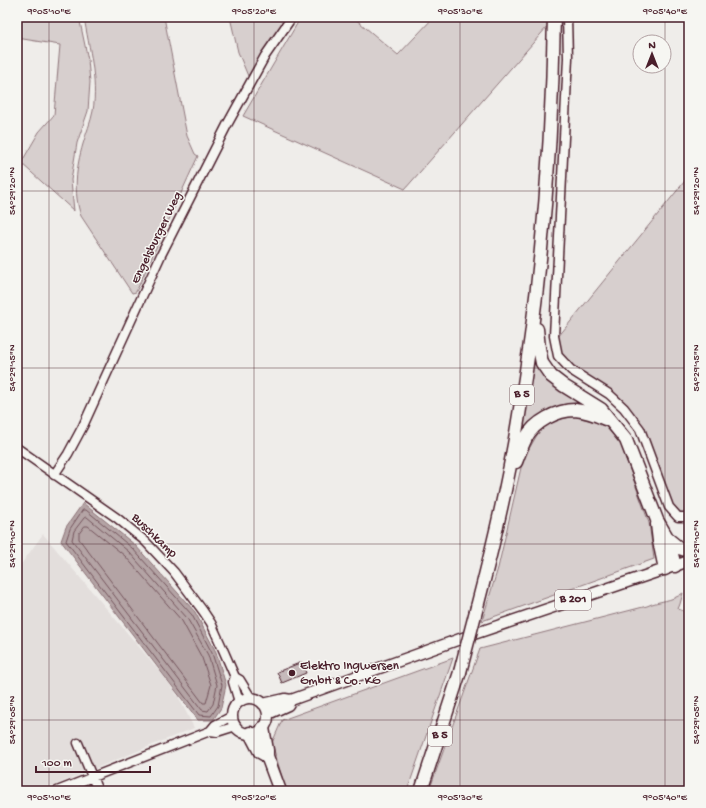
<svg xmlns="http://www.w3.org/2000/svg" width="706" height="808" font-family="'Gochi Hand',sans-serif">
  <style>
    .built { fill: #e3dedc }
    .green { fill: #d7cfce; stroke: #90777c }
    .water { fill: #b4a4a5; stroke: #8a6f74 }
    .lines { fill: none; stroke-linecap: round; stroke-linejoin: round }
    .shore { stroke: #74545c; stroke-width: 1 }
    .building { fill: #c6babb; stroke: #4a1f2b }
    .minor-casing { stroke: #4a1f2b; stroke-width: 11 }
    .major-casing { stroke: #4a1f2b; stroke-width: 13 }
    .highway-casing { stroke: #4a1f2b; stroke-width: 15 }
    .minor { stroke: #f6f6f2; stroke-width: 8 }
    .major { stroke: #f6f6f2; stroke-width: 10 }
    .highway { stroke: #f6f6f2; stroke-width: 12 }
    .highway-bridge-casing { stroke: #4a1f2b; stroke-width: 15; stroke-linecap: butt }
    .highway-bridge { stroke: #f6f6f2; stroke-width: 12 }
    .ticks { fill: none; stroke: #4a1f2b; stroke-width: 1; stroke-opacity: 0.45 }
    .poi-dot { fill: #4a1f2b; stroke: #f6f6f2; stroke-width: 1.5 }
    .labels { text-anchor: middle; dominant-baseline: central; stroke-width: 3; stroke-linejoin: round; paint-order: stroke }
    .shield { fill: #f6f6f2; stroke: #7e6067; stroke-width: 1 }
    .shield-label { font-size: 12px; font-weight: bold; fill: #4a1f2b }
    .street-label { font-size: 13px; fill: #4a1f2b; stroke: #f6f6f2 }
    .poi-label { font-size: 13px; fill: #4a1f2b; stroke: #f6f6f2; text-anchor: start }
    .neatline { fill: none; stroke: #4a1f2b; stroke-width: 1.5 }
    .ticks-label { font-size: 10px; text-anchor: middle; fill: #4a1f2b }
  </style>
  <rect width="100%" height="100%" fill="#efedea"/>
  <filter id="ink" filterUnits="userSpaceOnUse"><feTurbulence type="fractalNoise" baseFrequency=".025" numOctaves="2"/><feDisplacementMap in="SourceGraphic" scale="8" xChannelSelector="R" yChannelSelector="G"/><feConvolveMatrix kernelMatrix="1 2 1 2 8 2 1 2 1" color-interpolation-filters="sRGB"/></filter>
  <g filter="url(#ink)">
    <!-- built -->
    <path class="built" d="M43,534L163,675L179,698L194,728L40,791H17V570Z"/>
    <!-- green -->
    <path class="green" d="M17,17H79L88,60L90,82L88,111L77,143L71,180L74,211L21,163L39,132L54,115L60,45L17,38Z
      M84,17H164L187,136L195,154L198,156L136,292L132,293L81,216C73,192 76,168 83,144C86,133 91,122 93,111C98,80 89,48 84,17Z
      M230,17H287L248,76L238,52Z
      M301,17H353L398,55L434,17H547V27L405,189L243,116Z
      M689,176V514L679,513L672,505L643,427L573,368L561,355L558,337Z
      M534,348L542,369L598,411C589,410 579,406 569,406C543,405 531,424 518,443Z
      M573,416L603,424L620,442L649,523L654,559L482,621L498,568L523,459L540,430L554,421Z
      M683,593L680,604L678,609L689,613V791H429L480,649L647,606C660,600 671,602 683,593Z
      M453,658L407,791H286L272,743L282,720Z"/>
    <!-- water -->
    <path class="water" d="M83,503L135,545L195,612L216,652L226,685L221,708L213,720H198L61,541L66,527Z"/>
    <g class="lines">
      <!-- shore -->
      <path class="shore" d="M83,510H86L132,548L192,615L212,653L222,685L218,706L211,716L199,715L66,541L70,529Z
        M87,517L129,552L187,618L208,655L217,685L213,704L208,711L202,710L72,540L74,531L84,518Z
        M85,526H88L125,556L182,621L202,658L211,685L206,703H203L79,539V534Z"/>
    </g>
    <!-- building -->
    <path class="building" d="M302,662L306,673L282,683L277,672Z"/>
    <g class="lines">
      <defs>
        <path id="minor" d="M567,17L568,58L554,336L558,356L571,370L609,394L624,408L640,429L669,507L678,517H689
          M17,448L117,518L145,541L174,572L203,611L211,623L221,645L235,677L233,682L239,702
          M54,475L68,454L83,426L161,255L227,125L265,56L292,17
          M235,677L240,680L251,698
          M210,731L217,732L236,726
          M78,743L98,791
          M57,791L210,731L215,725L232,716"/>
        <path id="major" d="M232 716a18 18 0 1 1 36 0a18 18 0 1 1-36 0Z
          M263,704L285,699L291,700L471,635L689,561
          M268,714L288,705L291,700"/>
        <path id="highway" d="M537,329L539,348L542,363L551,376L564,386L601,409L626,440L657,520L668,539L675,566
          M516,462C519,454 522,446 526,438C534,422 557,410 575,410C586,411 595,414 605,419
          M657,524L659,541L665,569
          M668,539L679,548L689,551
          M477,607C493,546 508,484 518,421C541,287 552,152 554,17
          M263,728L267,750V756L280,791
          M250,733L260,752L267,756
          M421,791L460,672"/>
      </defs>
      <!-- minor casing -->
      <use href="#minor" class="minor-casing"/>
      <!-- major casing -->
      <use href="#major" class="major-casing"/>
      <!-- highway casing -->
      <use href="#highway" class="highway-casing"/>
      <!-- minor -->
      <use href="#minor" class="minor"/>
      <!-- major -->
      <use href="#major" class="major"/>
      <!-- highway -->
      <use href="#highway" class="highway"/>
      <defs>
        <path id="highway-bridge" d="M460,672L477,607"/>
      </defs>
      <!-- highway-bridge casing -->
      <use href="#highway-bridge" class="highway-bridge-casing"/>
      <!-- highway-bridge -->
      <use href="#highway-bridge" class="highway-bridge"/>
    </g>
  </g>
  <!-- ticks -->
  <path class="ticks" d="M49,17V791M254,17V791M460,17V791M665,17V791M17,191H689M17,368H689M17,544H689M17,720H689"/>
  <!-- markers -->
  <circle class="poi-dot" cx="292" cy="673" r="4"/>
  <g class="labels">
    <!-- shield labels -->
    <g class="shield">
      <rect x="510" y="385" width="24" height="20" rx="3"/>
      <rect x="555" y="590" width="36" height="20" rx="3"/>
      <rect x="428" y="726" width="24" height="20" rx="3"/>
    </g>
    <g class="shield-label">
      <text x="522" y="395">B 5</text>
      <text x="573" y="600">B 201</text>
      <text x="440" y="736">B 5</text>
    </g>
    <!-- street labels -->
    <g class="street-label">
      <text transform="translate(157 238) rotate(-64)">Engelsburger Weg</text>
      <text transform="translate(154 536) rotate(44)">Buschkamp</text>
    </g>
    <!-- poi labels -->
    <g class="poi-label">
      <text x="300" y="666">Elektro Ingwersen<tspan x="300" dy="15">GmbH &amp; Co. KG</tspan></text>
    </g>
  </g>
  <!-- margin -->
  <rect width="706" height="808" fill="none" stroke="#f6f6f2" stroke-width="44"/>
  <!-- north arrow -->
  <g transform="translate(652 54)"><circle r="19" fill="#f6f6f2" stroke="#b1a0a2"/>
  <path d="M0-3L7 15L0 10L-7 15Z" fill="#4a1f2b"/>
  <text y="-6" font-size="11" font-weight="bold" text-anchor="middle" fill="#4a1f2b">N</text>
  </g>
  <!-- scale -->
  <path d="M36 766v6h114v-6" fill="none" stroke="#4a1f2b" stroke-width="2"/>
  <text x="42" y="766" font-size="12" fill="#4a1f2b" stroke="#f6f6f2" stroke-width="3" paint-order="stroke">100 m</text>
  <rect x="22" y="22" width="662" height="764" class="neatline"/>
  <g class="ticks-label">
    <text x="49" y="14">9°05'10"E</text>
    <text x="254" y="14">9°05'20"E</text>
    <text x="460" y="14">9°05'30"E</text>
    <text x="665" y="14">9°05'40"E</text>
    <text transform="translate(11 191) rotate(-90)" y="4">54°29'20"N</text>
    <text transform="translate(695 191) rotate(-90)" y="4">54°29'20"N</text>
    <text transform="translate(11 368) rotate(-90)" y="4">54°29'15"N</text>
    <text transform="translate(695 368) rotate(-90)" y="4">54°29'15"N</text>
    <text transform="translate(11 544) rotate(-90)" y="4">54°29'10"N</text>
    <text transform="translate(695 544) rotate(-90)" y="4">54°29'10"N</text>
    <text transform="translate(11 720) rotate(-90)" y="4">54°29'05"N</text>
    <text transform="translate(695 720) rotate(-90)" y="4">54°29'05"N</text>
    <text x="49" y="800">9°05'10"E</text>
    <text x="254" y="800">9°05'20"E</text>
    <text x="460" y="800">9°05'30"E</text>
    <text x="665" y="800">9°05'40"E</text>
  </g>
</svg>
